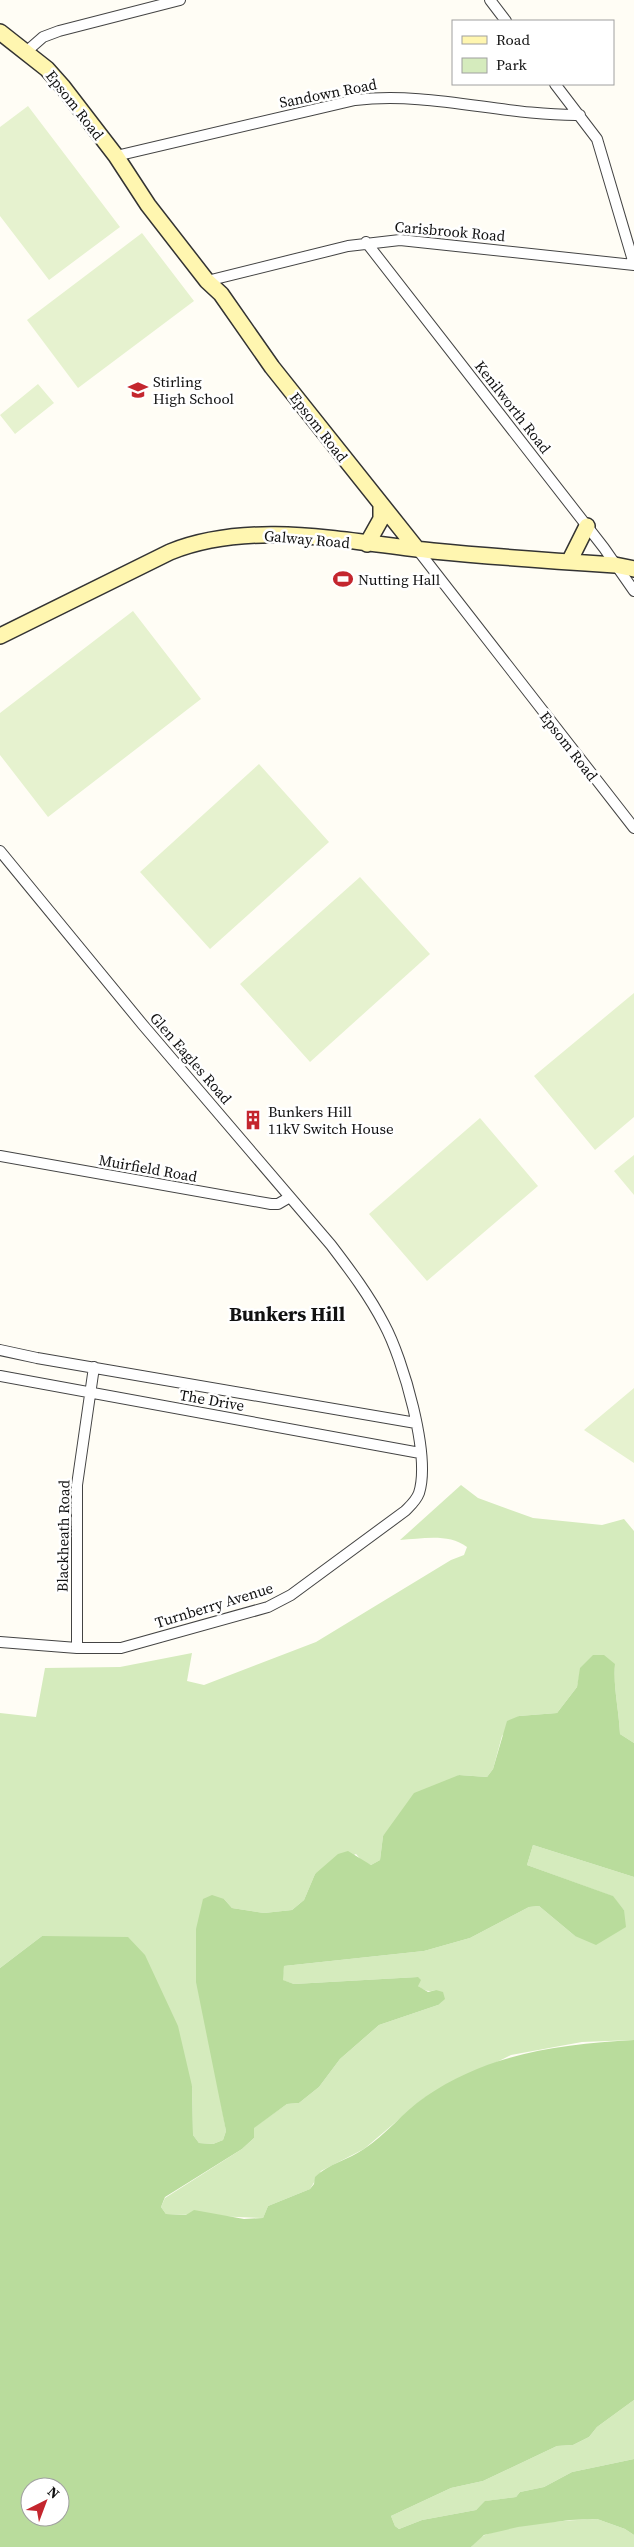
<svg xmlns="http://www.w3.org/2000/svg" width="634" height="2547" font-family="'Source Serif 4',serif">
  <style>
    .green { fill: #d5ebbd }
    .forest { fill: #b9dc9c; fill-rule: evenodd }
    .pitch { fill: #e6f2cf }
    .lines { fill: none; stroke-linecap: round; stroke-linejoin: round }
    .street-casing { stroke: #444; stroke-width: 12 }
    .secondary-casing { stroke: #333; stroke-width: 18 }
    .street { stroke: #fff; stroke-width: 10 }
    .secondary { stroke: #fff6b0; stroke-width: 15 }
    .labels { text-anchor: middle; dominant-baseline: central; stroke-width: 5; stroke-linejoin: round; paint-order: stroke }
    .street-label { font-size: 15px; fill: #111; stroke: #fff }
    .poi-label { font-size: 15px; fill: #111; stroke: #fff; text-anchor: start }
    .district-label { font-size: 20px; font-weight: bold; fill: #111; stroke: #fff }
  </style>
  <rect width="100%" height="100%" fill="#fffdf5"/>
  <!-- green -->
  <path class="green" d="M461,1485L478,1498L533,1518L602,1525L624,1519L634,1531V1743L620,1734C619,1710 613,1687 615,1664L581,1668L577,1687L557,1713L519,1716L502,1736L493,1769L487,1777L459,1775L383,1836L380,1860L371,1865L362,1861L356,1854L315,1874L304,1900L292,1910L264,1913L232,1908L224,1899L213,2057L226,2131L223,2140L213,2144L199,2143L193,2135L192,2086L42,1936L0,1968V1713L36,1717L45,1668L120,1667L192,1653L187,1681L204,1685L316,1642L451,1560L464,1555L467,1547C448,1533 422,1539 400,1540Z
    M533,1845L634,1877V2040L582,2042L511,2055L424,2098L364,2149L321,2171L310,2189L268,2206L263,2218L166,2214L161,2207L165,2198L242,2149L254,2138L253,2128L287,2104L299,2103L319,2087L340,2059L379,2025L438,2005L436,1990C428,1992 425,1991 418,1986V1977L294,1984L282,1980L284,1966L424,1951L470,1938L529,1907L539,1906L575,1936L624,1910L612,1896L527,1865Z
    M634,2400V2459L572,2472L544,2487L520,2492L516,2497L486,2501L476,2510L422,2520L399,2529L395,2526L391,2516L451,2488L483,2481L557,2446L573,2445L589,2437L597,2427Z
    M597,2519L625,2529L634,2535V2547H471C475,2543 480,2537 485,2535C513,2524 567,2520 597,2519Z"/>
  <!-- forest -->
  <path class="forest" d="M593,1655H604L615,1664C613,1687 619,1710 620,1734L634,1743V1877L533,1845L527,1865L613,1896L624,1910L626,1927L596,1945L575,1936L539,1906L529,1907L470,1938L424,1951L284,1966L283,1980L294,1984L418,1977L421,1980L418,1986L428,1992L436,1990L443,1992L445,1999L438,2005L379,2025L340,2059L319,2087L299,2103L287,2104L254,2128V2138L242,2149L165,2197L161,2207L166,2214L186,2215L194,2210L244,2219L263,2218L268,2206L310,2189L314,2184L315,2177C328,2164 348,2160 364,2149C386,2135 403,2112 425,2097C487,2054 559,2044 634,2040V2400L597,2427L589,2437L573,2445L557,2446L483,2481L451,2488L391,2516L395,2526L399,2529L422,2520L476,2510L485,2501L516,2497L520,2492L544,2487L572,2472L634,2459V2535L625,2529L597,2519L570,2520L518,2527L484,2535L471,2547H0V1968L42,1936L128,1937L145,1955L178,2026L192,2086L193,2135L199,2143L213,2144L223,2140L226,2131L196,1982V1929L203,1899L212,1895L224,1899L232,1908L264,1913L292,1910L304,1900L315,1874L338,1854L348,1851L371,1865L380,1860L383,1836L414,1793L459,1775L487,1777L493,1769L507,1721L519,1716L557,1713L577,1687L580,1668ZM30,2487H60V2517H30Z"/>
  <!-- pitch -->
  <path class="pitch" d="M28,106L120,227L49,280L0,216V127Z
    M142,233L194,301L78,388L27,320Z
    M38,384L54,403L15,434L0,415Z
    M133,611L201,699L48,817L0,755V713Z
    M259,764L329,842L210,949L140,872Z
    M360,877L430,954L310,1062L240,984Z
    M634,993V1117L595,1150L534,1076Z
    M480,1118L538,1186L427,1281L369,1214Z
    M634,1155V1195L614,1171Z
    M634,1388V1463L584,1430Z"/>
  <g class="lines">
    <defs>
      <path id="street" d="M490,0L506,21
        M27,51L43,37L59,31L180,0
        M555,84L597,139L634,264
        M116,156L355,100C431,91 504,116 580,115
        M366,242L604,548L634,591
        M207,281L348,246L400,240L634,265
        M417,549L634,828
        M0,851L143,1025L331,1245C350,1270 369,1295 384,1324C403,1359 431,1455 419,1493C416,1501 411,1505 405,1511L291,1595L268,1607L121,1648H77L0,1642
        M0,1156L271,1204H278L290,1197
        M0,1350L37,1358L416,1423
        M0,1376L420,1453
        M77,1648V1485L94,1367"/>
      <path id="secondary" d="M0,32L47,69L63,87L116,156L148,205L207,281L221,294L272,367L417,549
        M367,544L381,519V505
        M569,562L587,526
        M0,636L170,552C252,519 348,542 433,551C494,557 554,561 615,565L634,569"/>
    </defs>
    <!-- street casing -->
    <use href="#street" class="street-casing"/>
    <!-- secondary casing -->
    <use href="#secondary" class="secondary-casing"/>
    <!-- street -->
    <use href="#street" class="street"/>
    <!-- secondary -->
    <use href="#secondary" class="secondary"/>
  </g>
  <!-- icons -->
  <defs>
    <symbol id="school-bare" viewBox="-9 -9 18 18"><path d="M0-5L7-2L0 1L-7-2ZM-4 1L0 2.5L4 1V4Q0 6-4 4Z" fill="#c4262e" stroke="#fff" stroke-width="2.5" paint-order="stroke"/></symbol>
    <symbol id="stadium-bare" viewBox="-9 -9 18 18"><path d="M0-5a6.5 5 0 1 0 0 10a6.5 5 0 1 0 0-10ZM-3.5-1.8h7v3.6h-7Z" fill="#c4262e" stroke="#fff" stroke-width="2.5" paint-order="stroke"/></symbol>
    <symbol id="building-bare" viewBox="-9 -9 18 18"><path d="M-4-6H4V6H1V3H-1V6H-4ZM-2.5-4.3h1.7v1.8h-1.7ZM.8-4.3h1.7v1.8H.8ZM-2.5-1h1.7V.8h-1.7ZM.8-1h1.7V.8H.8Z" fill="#c4262e" stroke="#fff" stroke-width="2.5" paint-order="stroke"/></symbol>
  </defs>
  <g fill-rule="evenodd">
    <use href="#school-bare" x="124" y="376" width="28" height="28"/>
    <use href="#stadium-bare" x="329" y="565" width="28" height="28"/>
    <use href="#building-bare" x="239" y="1106" width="28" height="28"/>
  </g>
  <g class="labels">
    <!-- street labels -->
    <g class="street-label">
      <text transform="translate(328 93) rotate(-11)">Sandown Road</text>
      <text transform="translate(75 105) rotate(52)">Epsom Road</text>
      <text transform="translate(450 231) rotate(5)">Carisbrook Road</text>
      <text transform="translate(513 407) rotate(52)">Kenilworth Road</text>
      <text transform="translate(319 427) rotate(52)">Epsom Road</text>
      <text transform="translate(307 539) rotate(5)">Galway Road</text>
      <text transform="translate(569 746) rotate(52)">Epsom Road</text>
      <text transform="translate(191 1058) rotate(49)">Glen Eagles Road</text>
      <text transform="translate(148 1168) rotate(10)">Muirfield Road</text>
      <text transform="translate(212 1400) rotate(10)">The Drive</text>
      <text transform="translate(63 1536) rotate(-89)">Blackheath Road</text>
      <text transform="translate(214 1605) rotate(-17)">Turnberry Avenue</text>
    </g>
    <!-- poi labels -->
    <g class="poi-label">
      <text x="153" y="381">Stirling<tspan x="153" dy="17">High School</tspan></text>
      <text x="358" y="579">Nutting Hall</text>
      <text x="268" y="1111">Bunkers Hill<tspan x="268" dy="17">11kV Switch House</tspan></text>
    </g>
    <!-- district labels -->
    <g class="district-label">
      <text x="287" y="1314">Bunkers Hill</text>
    </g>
  </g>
  <!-- legend -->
  <rect x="452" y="20" width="162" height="65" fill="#ffffff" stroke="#a0a0a0"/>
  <rect x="462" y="36" width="25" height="8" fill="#fff6b0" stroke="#a0a0a0"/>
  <text x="496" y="45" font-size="15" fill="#111111">Road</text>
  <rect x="462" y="58" width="25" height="15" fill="#d5ebbd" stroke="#a0a0a0"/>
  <text x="496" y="70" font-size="15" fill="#111111">Park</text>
  <!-- north arrow -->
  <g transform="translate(45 2502) rotate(42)"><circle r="24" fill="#ffffff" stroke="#a0a0a0"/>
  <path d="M0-4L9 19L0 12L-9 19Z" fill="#c4262e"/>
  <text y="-8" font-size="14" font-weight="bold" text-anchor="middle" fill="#111111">N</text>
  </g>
</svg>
